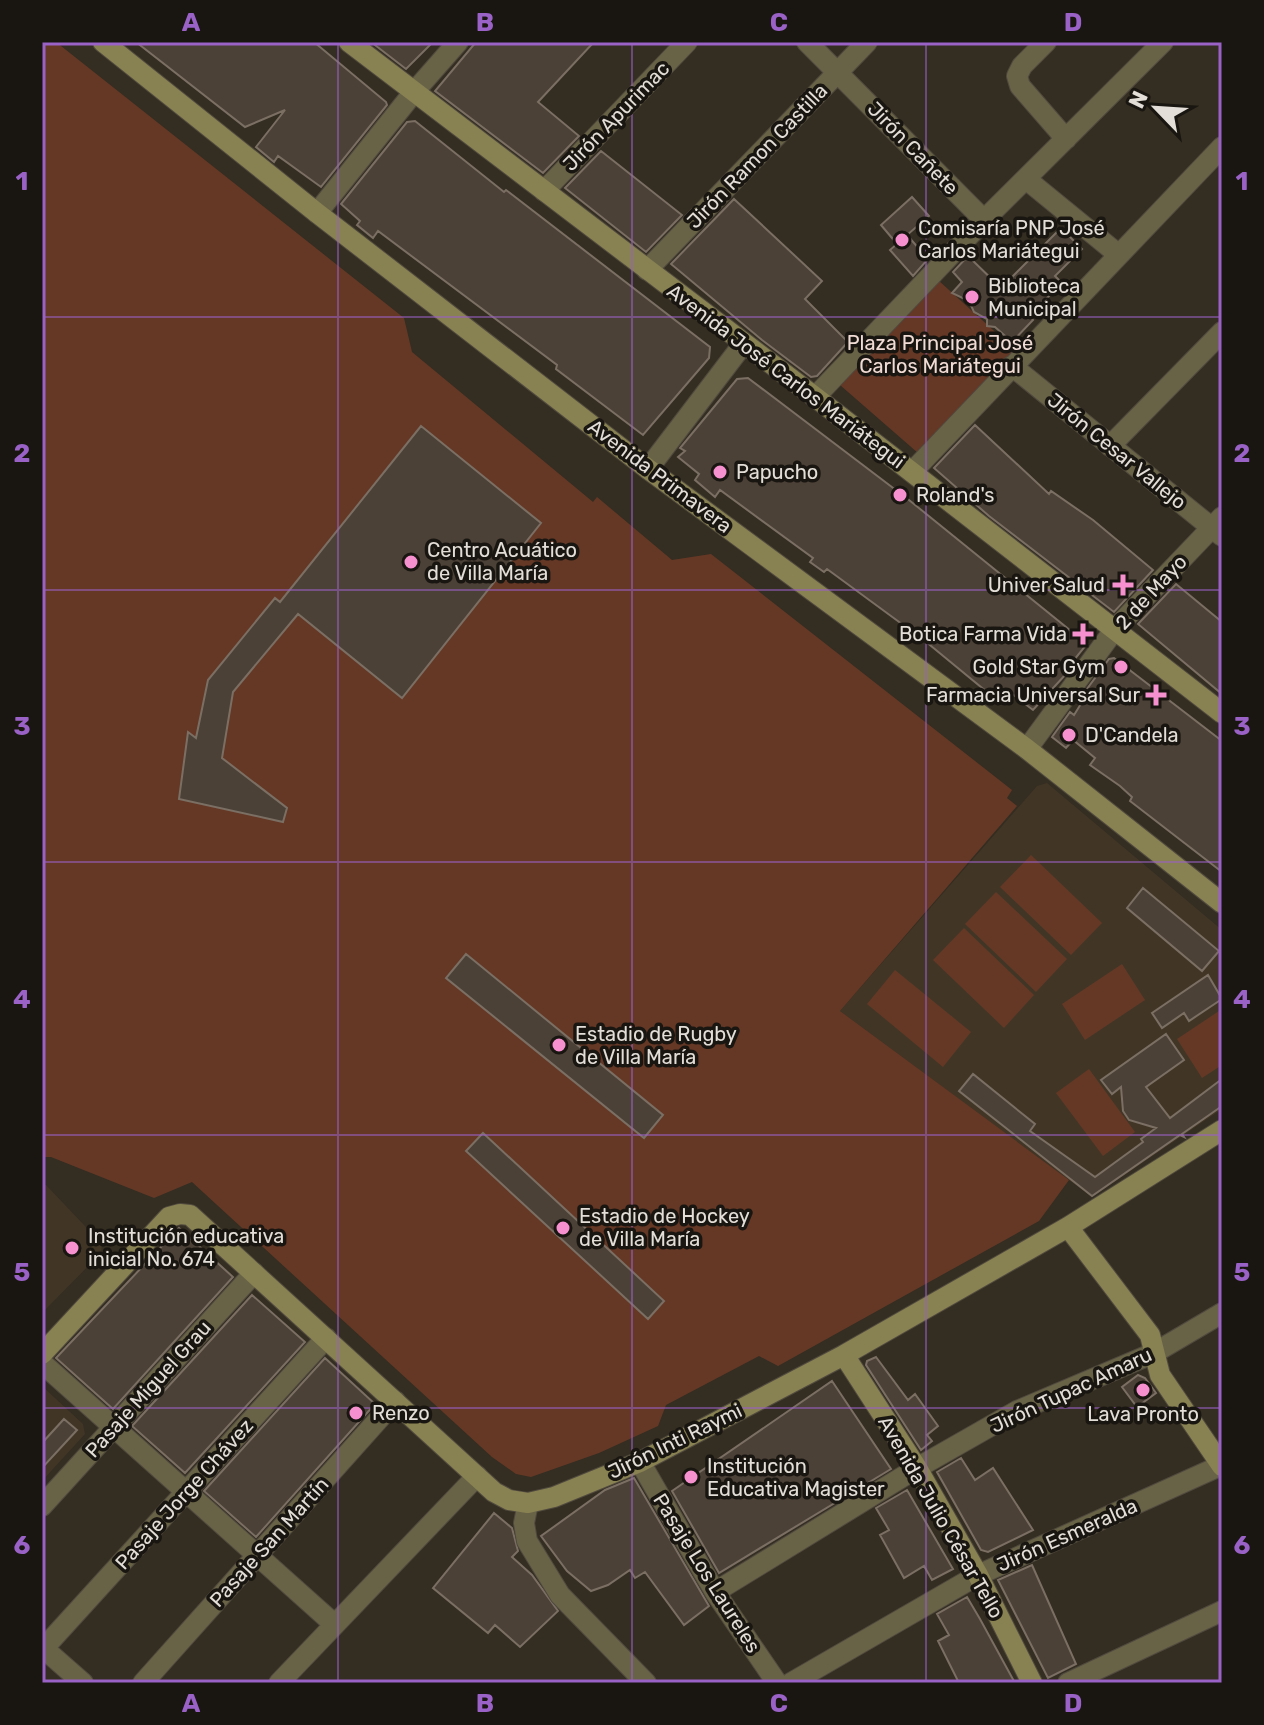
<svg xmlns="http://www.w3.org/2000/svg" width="1264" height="1725" font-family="Rubik,sans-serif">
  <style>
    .built { fill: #413626 }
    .green { fill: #653826 }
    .building { fill: #4c4137; stroke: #7b6f64; stroke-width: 2 }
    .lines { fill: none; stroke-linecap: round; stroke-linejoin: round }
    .street-casing { stroke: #50493e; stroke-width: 22 }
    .secondary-casing { stroke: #50493e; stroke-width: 22 }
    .street { stroke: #686347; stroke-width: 20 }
    .secondary { stroke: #888152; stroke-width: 20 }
    .grid { fill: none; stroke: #9a61c6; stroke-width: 2; stroke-opacity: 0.55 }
    .poi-dot { fill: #f790ce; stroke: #191611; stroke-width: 3 }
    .labels { text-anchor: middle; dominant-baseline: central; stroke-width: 7; stroke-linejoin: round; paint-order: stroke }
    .street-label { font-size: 20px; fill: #e3ded7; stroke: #191611 }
    .poi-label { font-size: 20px; fill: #e3ded7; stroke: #191611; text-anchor: start }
    .park-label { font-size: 20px; fill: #f1dcd5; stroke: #191611 }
    .neatline { fill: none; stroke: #9a61c6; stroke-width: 3 }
    .grid-label { font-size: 26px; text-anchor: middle; font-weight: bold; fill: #9a61c6 }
  </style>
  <rect width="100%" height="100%" fill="#342d21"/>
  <!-- built -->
  <path class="built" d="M1047,783L1222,930V1109L1092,1197L840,1011L1037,786Z
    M46,1185L102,1244L101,1253L42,1313V1186Z
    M42,1386L83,1424L85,1434L42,1481Z"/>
  <!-- green -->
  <path class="green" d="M42,42H56L404,318L412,352L593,502L597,497L672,560L711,554L1012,790L1007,798L1017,806L840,1011L1069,1180L1039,1221L778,1366L759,1356L666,1405L658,1426L599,1453L531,1477L516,1474L492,1457L192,1182L154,1198L51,1157H42Z
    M938,280L1015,350L918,453L840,385Z
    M1031,855L1102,923L1071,955L1000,887Z
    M996,892L1067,959L1036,992L965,924Z
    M964,928L1034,995L1004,1028L933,960Z
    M1122,964L1145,1000L1085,1040L1062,1004Z
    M895,970L971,1032L943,1067L867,1004Z
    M1222,1009V1065L1202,1078L1177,1039Z
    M1089,1069L1135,1132L1103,1156L1056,1093Z"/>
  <!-- building -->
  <path class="building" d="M136,42H314L386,102L387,105L321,187L278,156L274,162L256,147L285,110L245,127Z
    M371,42H433L406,69Z
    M476,42H594L538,102L579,136L543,173L435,91Z
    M415,121L504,192L506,190L710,347L709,358L643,435L556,369L557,365L378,231L373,238L357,225L360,221L341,204L407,122Z
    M601,151L682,215L646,252L565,188Z
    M912,197L929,216L907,235L928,259L913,276L890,250L897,244L881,225Z
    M734,199L822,281L805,299L848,342L817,376L811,377L762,340L671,264Z
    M1061,228L1082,249L1055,276L1062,283L1029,316L1033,320L1012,342L995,327L987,326V319L974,312L969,301L952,293L962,282L953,272L968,256L1001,288Z
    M748,378L909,500L1087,644L1065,671L1069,670L1066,674L1033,710L1007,690L998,701L925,641L827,569L824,572L810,562L813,558L720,490L715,497L695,480L699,474L678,457L685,451L680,448L737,379Z
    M975,425L1049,494L1051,491L1093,520L1153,570L1114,612L989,516L934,468Z
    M421,426L541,523L402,698L298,614L233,692L222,758L287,808L283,822L179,799L188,732L196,738L208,680L275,598L280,602Z
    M1176,584L1222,622V694L1138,624Z
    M1114,658L1222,741V872L1130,801L1132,797L1120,786L1090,765L1095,758L1073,740L1066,748L1052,737L1070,712L1074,715L1089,691L1087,689L1109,659Z
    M1143,888L1219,951L1202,971L1127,908Z
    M466,954L663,1115L644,1138L446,978Z
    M1208,975L1222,999L1189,1021L1184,1013L1162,1028L1152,1013Z
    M1166,1034L1184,1060L1146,1087L1170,1118L1222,1079V1106L1182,1134L1184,1137L1180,1135L1092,1196L959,1091L973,1074L1035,1124L1030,1131L1095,1177L1143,1142L1141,1139L1156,1128L1129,1120L1123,1111L1121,1087L1112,1094L1101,1080Z
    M483,1133L664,1301L648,1319L466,1151Z
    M179,1228L233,1277L113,1409L56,1358Z
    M252,1295L305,1342L185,1473L132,1426Z
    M876,1357L908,1400L915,1394L938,1426L927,1435L932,1441L921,1450L866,1365L867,1361Z
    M325,1358L375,1404L256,1537L204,1491Z
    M1138,1375L1145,1378L1156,1393L1137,1407L1122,1387Z
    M832,1381L891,1469L719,1573L672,1491Z
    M64,1419L77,1430L42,1468V1443Z
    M961,1458L975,1480L993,1468L1033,1530L988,1552L981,1550L937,1472Z
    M634,1478L709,1606L684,1625L645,1572L635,1578L630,1570L608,1585L591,1591L567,1571L541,1536L605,1490Z
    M907,1490L953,1569L932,1580L924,1566L904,1578L880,1535L889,1530L876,1508Z
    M494,1513L512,1528L518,1551L512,1557L532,1575L558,1611L520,1647L495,1625L488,1633L433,1588Z
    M1032,1565L1076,1664L1048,1678L998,1580Z
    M967,1597L980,1619L1015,1683H959L938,1641L949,1635L937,1614Z"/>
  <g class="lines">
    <defs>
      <path id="street" d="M807,42L984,220
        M1046,42L1022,66L1017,76L1020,86L1066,139
        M1026,179L1119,255
        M544,191L687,42
        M317,213L414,92L458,42
        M647,270L867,42
        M1012,366L1222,536
        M815,397L984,220L1163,42
        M1110,446L1222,332
        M648,469L744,343
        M912,472L1222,147
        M1027,749L1115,629L1222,517
        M42,1363L334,1624
        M640,1462L715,1592L777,1683
        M528,1503L524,1523L527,1541L560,1595L646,1683
        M42,1506L254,1273
        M715,1592L917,1468L1017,1411L1154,1353L1222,1313
        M42,1647L83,1683
        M42,1650L326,1338
        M143,1683L395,1401
        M279,1683L477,1476
        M791,1683L978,1575L1222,1465
        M1068,1683L1222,1611"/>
      <path id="secondary" d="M103,42L317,213L648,469L1027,749L1222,903
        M349,42L815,397L1222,713
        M1068,1227L1150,1335L1160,1375L1222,1466
        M42,1354L169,1217L180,1214L190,1215L494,1492L509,1500L528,1503L554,1497L640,1462L844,1355L1068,1227L1222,1130
        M844,1355L917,1468L978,1575L1032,1683"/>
    </defs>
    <!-- street casing -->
    <use href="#street" class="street-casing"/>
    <!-- secondary casing -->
    <use href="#secondary" class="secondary-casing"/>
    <!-- street -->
    <use href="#street" class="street"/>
    <!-- secondary -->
    <use href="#secondary" class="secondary"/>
  </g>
  <!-- grid -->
  <path class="grid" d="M338,42V1683M632,42V1683M926,42V1683M42,317H1222M42,590H1222M42,862H1222M42,1135H1222M42,1408H1222"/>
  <!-- markers -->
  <g class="poi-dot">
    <circle cx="902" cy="240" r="8"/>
    <circle cx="972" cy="297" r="8"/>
    <circle cx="720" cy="472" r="8"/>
    <circle cx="900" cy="495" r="8"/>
    <circle cx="411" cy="562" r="8"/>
    <path d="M1119 573h8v8h8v8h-8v8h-8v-8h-8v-8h8z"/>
    <path d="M1079 622h8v8h8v8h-8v8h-8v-8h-8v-8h8z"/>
    <circle cx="1121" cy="667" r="8"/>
    <path d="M1152 683h8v8h8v8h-8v8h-8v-8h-8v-8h8z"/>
    <circle cx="1069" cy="735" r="8"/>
    <circle cx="559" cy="1045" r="8"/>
    <circle cx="563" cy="1228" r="8"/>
    <circle cx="72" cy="1248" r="8"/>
    <circle cx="1143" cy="1390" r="8"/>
    <circle cx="356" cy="1413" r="8"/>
    <circle cx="691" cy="1477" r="8"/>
  </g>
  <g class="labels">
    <!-- street labels -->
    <g class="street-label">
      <text transform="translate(616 116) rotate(-46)">Jirón Apurimac</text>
      <text transform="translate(913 148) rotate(46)">Jirón Cañete</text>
      <text transform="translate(757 156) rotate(-46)">Jirón Ramon Castilla</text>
      <text transform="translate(786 376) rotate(37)">Avenida José Carlos Mariátegui</text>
      <text transform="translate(1117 451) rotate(39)">Jirón Cesar Vallejo</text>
      <text transform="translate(660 476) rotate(37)">Avenida Primavera</text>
      <text transform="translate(1151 592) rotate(-47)">2 de Mayo</text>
      <text transform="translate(148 1389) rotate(-48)">Pasaje Miguel Grau</text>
      <text transform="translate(1071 1390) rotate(-25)">Jirón Tupac Amaru</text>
      <text transform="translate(675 1441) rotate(-26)">Jirón Inti Raymi</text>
      <text transform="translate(184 1494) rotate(-48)">Pasaje Jorge Chávez</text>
      <text transform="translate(941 1517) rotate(60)">Avenida Julio César Tello</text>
      <text transform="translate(1067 1535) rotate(-24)">Jirón Esmeralda</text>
      <text transform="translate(269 1542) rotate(-48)">Pasaje San Martín</text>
      <text transform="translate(707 1573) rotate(58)">Pasaje Los Laureles</text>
    </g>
    <!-- poi labels -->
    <g class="poi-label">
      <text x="918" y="228">Comisaría PNP José<tspan x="918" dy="23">Carlos Mariátegui</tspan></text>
      <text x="988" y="286">Biblioteca<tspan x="988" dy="23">Municipal</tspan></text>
      <text x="736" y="472">Papucho</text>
      <text x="916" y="495">Roland's</text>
      <text x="427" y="550">Centro Acuático<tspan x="427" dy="23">de Villa María</tspan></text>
      <text x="1105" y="585" text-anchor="end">Univer Salud</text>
      <text x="1067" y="634" text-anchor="end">Botica Farma Vida</text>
      <text x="1105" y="667" text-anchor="end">Gold Star Gym</text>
      <text x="1140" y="695" text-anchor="end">Farmacia Universal Sur</text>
      <text x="1085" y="735">D'Candela</text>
      <text x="575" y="1034">Estadio de Rugby<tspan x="575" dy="23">de Villa María</tspan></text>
      <text x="579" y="1216">Estadio de Hockey<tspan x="579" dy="23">de Villa María</tspan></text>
      <text x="88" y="1236">Institución educativa<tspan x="88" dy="23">inicial No. 674</tspan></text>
      <text x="372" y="1413">Renzo</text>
      <text x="1143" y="1414" text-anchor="middle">Lava Pronto</text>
      <text x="707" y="1466">Institución<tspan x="707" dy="23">Educativa Magister</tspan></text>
    </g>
    <!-- park labels -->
    <g class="park-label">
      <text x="940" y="343">Plaza Principal José<tspan x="940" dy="23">Carlos Mariátegui</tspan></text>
    </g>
  </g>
  <!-- border -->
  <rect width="1264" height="1725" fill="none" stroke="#191611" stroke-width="88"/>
  <!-- north arrow -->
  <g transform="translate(1156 108) rotate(295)" stroke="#191611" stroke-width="6" paint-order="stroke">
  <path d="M0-6L14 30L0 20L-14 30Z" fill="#e3ded7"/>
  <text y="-12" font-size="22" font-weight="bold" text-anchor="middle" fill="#e3ded7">N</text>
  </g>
  <rect x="44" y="44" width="1176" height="1637" class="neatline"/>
  <g class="grid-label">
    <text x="191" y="31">A</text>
    <text x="485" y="31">B</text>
    <text x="779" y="31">C</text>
    <text x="1073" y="31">D</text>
    <text x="22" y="190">1</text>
    <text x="1242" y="190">1</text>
    <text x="22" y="462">2</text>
    <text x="1242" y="462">2</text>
    <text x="22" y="735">3</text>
    <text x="1242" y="735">3</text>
    <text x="22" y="1008">4</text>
    <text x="1242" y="1008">4</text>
    <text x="22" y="1281">5</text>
    <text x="1242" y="1281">5</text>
    <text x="22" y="1554">6</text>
    <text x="1242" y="1554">6</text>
    <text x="191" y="1712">A</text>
    <text x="485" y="1712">B</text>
    <text x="779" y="1712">C</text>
    <text x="1073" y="1712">D</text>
  </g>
</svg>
